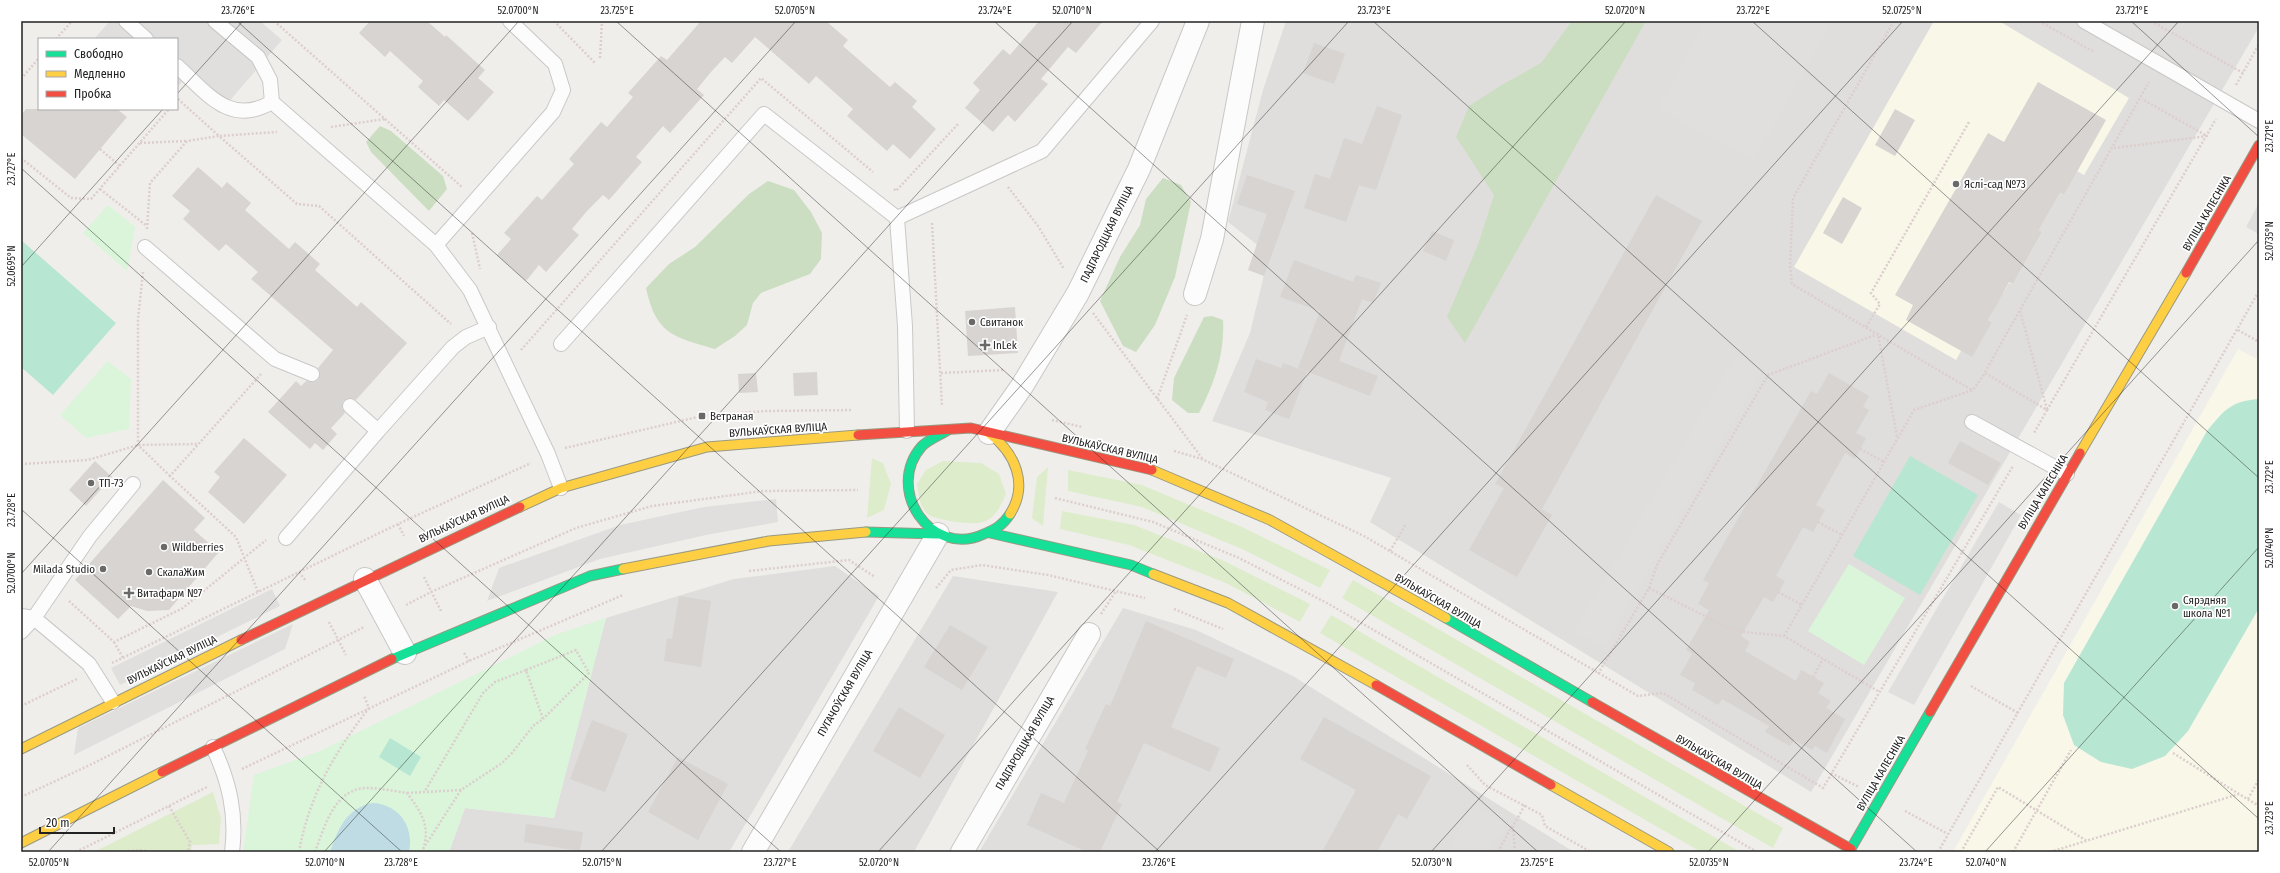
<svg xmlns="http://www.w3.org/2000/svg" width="2280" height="873" font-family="'Fira Sans Condensed',sans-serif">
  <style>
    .residential { fill: #dfdedc }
    .education { fill: #f8f7e8 }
    .grass { fill: #ddeccb }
    .forest { fill: #cbdec1 }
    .park { fill: #daf5da }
    .pitch { fill: #b7e6d2 }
    .parking { fill: #e0dfde }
    .water { fill: #bfdbe3 }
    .building { fill: #d7d4d2 }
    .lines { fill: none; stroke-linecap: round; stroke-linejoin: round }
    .lane-casing { stroke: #c9c8c7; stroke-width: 16 }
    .street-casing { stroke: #c9c8c7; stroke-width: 24 }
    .fast-casing { stroke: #999a82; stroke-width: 11 }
    .slow-casing { stroke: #999a82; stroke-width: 11 }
    .jam-casing { stroke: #999a82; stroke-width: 11 }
    .path { stroke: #dccecd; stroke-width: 2.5; stroke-dasharray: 2 2; stroke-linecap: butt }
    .lane { stroke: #fdfcfc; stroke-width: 14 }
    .street { stroke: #fdfcfc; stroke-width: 22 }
    .fast { stroke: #16e098; stroke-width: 9 }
    .slow { stroke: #ffcf43; stroke-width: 9 }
    .jam { stroke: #f24e42; stroke-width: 9 }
    .ticks { fill: none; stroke: #222; stroke-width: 1; stroke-opacity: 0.45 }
    .poi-dot { fill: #6a6968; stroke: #fff; stroke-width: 1.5 }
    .labels { text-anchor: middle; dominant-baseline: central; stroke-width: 3.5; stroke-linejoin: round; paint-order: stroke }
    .poi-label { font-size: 11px; fill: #222; stroke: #fff; text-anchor: start }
    .street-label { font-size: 11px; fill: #222; stroke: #fff }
    .neatline { fill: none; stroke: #222; stroke-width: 1.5 }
    .ticks-label { font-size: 10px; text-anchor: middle; fill: #222 }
  </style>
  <rect width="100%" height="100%" fill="#f0eeeb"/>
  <!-- residential -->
  <path class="residential" d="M1286,21H2259V27L1811,792L1370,522L1391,478L1212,421L1250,333L1269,254L1228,222L1263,90Z
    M835,566L879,596L729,852H449L465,808L554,818L606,618L734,579Z
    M953,576L1058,592L914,852H788Z
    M1123,608L1196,630L1293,676L1574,852H979Z"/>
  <!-- education -->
  <path class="education" d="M1934,21H1999L2129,98L2084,175L2077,171L2064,195L2060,193L2039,230L2042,232L2013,284L2009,283L1988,320L1992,322L1961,351L1956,360L1794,267Z
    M2238,349L2259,360V852H1953Z"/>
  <!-- grass -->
  <path class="grass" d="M872,458L883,463L891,484L884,510L867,518Z
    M943,461L981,463L999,474L1006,494C1001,505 996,518 983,522C974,526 937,520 929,515C919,507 919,495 917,484L926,470Z
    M1048,467L1043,526L1032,518L1037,477Z
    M1068,470L1142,485L1242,527L1330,570L1320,588L1244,550L1142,507L1068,491Z
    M1062,511L1134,525L1224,561L1310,604L1300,622L1226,583L1129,545L1060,529Z
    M1353,580L1783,828L1773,848L1342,598Z
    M1331,615L1740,852H1701L1320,633Z
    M213,792L221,818L219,844L192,845L191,852H94Z"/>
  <!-- forest -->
  <path class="forest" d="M1572,21H1646L1465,343L1447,317L1478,245L1494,195L1456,137L1469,106L1500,86L1541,63Z
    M380,126L391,131L443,176L447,189L429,211L371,152L366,142Z
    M1163,178L1181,185L1191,202L1175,277L1155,325L1136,352L1123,346L1100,301L1120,257L1140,225L1146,199Z
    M768,181L794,190L811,212L822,233L821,259L810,274L761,293L753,303L747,325L735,336L715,349C673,337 656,334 646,288L669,264L695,247L749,194Z
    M1212,316L1223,320C1225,354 1214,384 1199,413H1188L1172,400L1174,378L1204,317Z"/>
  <!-- park -->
  <path class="park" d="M108,205L135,227L127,271L83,233Z
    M108,361L131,379L129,429L86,438L60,415Z
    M1849,564L1905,598L1864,665L1808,631Z
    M606,618L554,818L465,808L449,852H243L254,775L320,751L555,635Z"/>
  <!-- pitch -->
  <path class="pitch" d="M21,240L116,323L53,395L21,367Z
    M2259,399V608L2188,731L2165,756L2132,769L2101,762L2074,745L2063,715L2064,683L2207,431C2224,411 2230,401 2259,399Z
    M1910,456L1978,495L1920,595L1853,556Z
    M390,738L421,757L410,776L379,757Z"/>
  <!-- parking -->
  <path class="parking" d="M110,21H260L282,40L219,113L182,82L177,87V39H94Z
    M1706,21H1832L1754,161L1658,108Z
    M2259,203V234L2246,227Z
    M1736,355L1762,371L1605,646L1574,632Z
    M776,499L778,522L706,535L600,559L487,601L499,568L620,525L704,507Z
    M1999,502L2021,515L1914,705L1888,692Z
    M272,589L280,606L120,685L111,668Z
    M293,624L285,649L74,755L78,728Z
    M1473,805L1506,823L1489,852H1447Z"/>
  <!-- water -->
  <path class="water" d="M373,803C399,805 414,826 409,852H330C338,829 346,808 373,803Z"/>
  <!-- building -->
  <path class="building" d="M370,21H427L445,37L446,35L485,70L478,78L494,92L468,121L444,100L439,106L418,87L423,81L390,51L385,57L359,33Z
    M701,21H826L848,40L843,46L866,66L890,87L895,82L917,101L912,107L936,129L910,159L893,144L887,151L847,116L853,109L816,76L809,84L755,37L732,63L725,57L711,72L697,89L704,95L670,133L663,126L650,141L636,157L642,162L609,200L603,195L587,211L572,229L579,235L546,272L539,265L526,281L497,255L511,239L504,233L537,196L542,200L556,184L574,164L569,159L601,122L607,127L619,113L633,97L628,93L661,56L667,60Z
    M1039,21H1103L1076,53L1068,47L1041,79L1048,84L1015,122L1008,115L993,132L965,108L980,90L973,83L1003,49L1010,55Z
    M1314,43L1345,54L1334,84L1303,73Z
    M2038,82L2106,120L2064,195L2060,193L2039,230L2042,232L2013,284L2009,282L1998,303L1988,320L1992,322L1972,357L1906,320L1913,305L1895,295L1988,133L2004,142Z
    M1377,106L1402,115L1376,190L1359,185L1346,222L1304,208L1315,174L1330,179L1344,138L1362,144Z
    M26,109H117L127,117L75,179L21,134V115Z
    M1895,109L1915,120L1895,156L1875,145Z
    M198,167L222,188L227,182L251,203L245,210L289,249L295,242L320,264L315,270L357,307L361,302L407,343L356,400L351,398L343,401L342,408L345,413L331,428L337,434L323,450L315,443L310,449L268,412L296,381L301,386L306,381L313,382L318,380L320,373L318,368L333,350L251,279L258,272L226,244L219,251L183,219L190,211L172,196Z
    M1247,175L1295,191L1264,276L1248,270L1267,214L1237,204Z
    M1656,195L1702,221L1542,509L1552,515L1517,577L1469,550L1504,488L1495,484Z
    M1843,197L1862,208L1842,244L1823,233Z
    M1432,231L1454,240L1446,261L1423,251Z
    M1294,260L1353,282L1356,275L1381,283L1373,303L1362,299L1339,361L1378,376L1370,396L1298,368L1320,311L1280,297Z
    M1015,307L1018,353L968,356L965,311Z
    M1256,359L1281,368L1283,363L1307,372L1289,419L1265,410L1268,402L1244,392Z
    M817,372L818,395L794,396L793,373Z
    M756,373L758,392L739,393L738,374Z
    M1829,373L1869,396L1863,407L1869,410L1856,433L1866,438L1855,459L1845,453L1816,505L1825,510L1818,522L1813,532L1803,527L1776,576L1785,581L1773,602L1764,597L1741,636L1750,642L1745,651L1796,681L1801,670L1824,683L1818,693L1831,701L1826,708L1845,719L1827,753L1815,746L1812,750L1794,740L1790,746L1765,732L1769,726L1722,699L1718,705L1692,690L1695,683L1680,675L1692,654L1686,650L1709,610L1698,604L1709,583L1703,580L1811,391L1817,394Z
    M244,438L287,475L244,524L208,492L220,477L214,472Z
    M1960,441L2001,463L1988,485L1948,463Z
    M95,461L112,477L86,506L69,490Z
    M163,480L205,518L194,530L219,552L169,610L147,611L131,606L118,619L75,580Z
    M679,596L711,601L701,667L664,661L667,638L672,639Z
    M1146,621L1234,659L1226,678L1197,666L1171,727L1220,748L1210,772L1144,743L1117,802L1122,804L1100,852H1087L1027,825L1041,793L1064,803L1088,751L1085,749L1106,704L1110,706Z
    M950,625L988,647L962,690L924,667Z
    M899,707L945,735L920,778L873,751Z
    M1324,717L1431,776L1407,819L1398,814L1377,852H1322L1356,790L1300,759Z
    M592,720L628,734L605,792L570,779Z
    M678,757L728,784L698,840L648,812Z
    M526,824L583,832L580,851L524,842Z"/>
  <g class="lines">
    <defs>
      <path id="lane" d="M126,21L146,39
        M215,21L258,57L270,80L272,102L436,245
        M510,21L555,64L563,90L553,112L436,245L470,290L548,454L561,488
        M2084,21L2259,121
        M177,66C207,93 230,127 272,102
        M145,247L275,359L312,374
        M561,344L764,114L897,218
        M350,406L378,431L453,347L466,337L489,327
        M1972,422L2067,474
        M907,431L905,326L897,218L1042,151L1152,21
        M286,538L378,431
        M21,616L34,618L89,664L113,702
        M21,632L34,618L90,536L133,484
        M213,747C229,781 237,814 232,852"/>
      <path id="street" d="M1195,294L1212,239L1253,21
        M989,433L1022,386L1078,293L1139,169L1198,21
        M365,579L405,653
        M753,852L938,534
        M962,852L1089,634"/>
      <path id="fast" d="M948,430C940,435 928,440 922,446C884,489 931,559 984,534C996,529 1003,525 1010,514
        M866,532L938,534
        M990,533L1131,565L1153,574
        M1446,618L1592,702
        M392,659L590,576L623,569
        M1849,852L1930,712"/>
      <path id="slow" d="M989,433C1015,453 1029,484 1010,514
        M2080,453L2186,273
        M1152,470L1270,520L1446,618
        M520,507L561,488L707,447L858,435
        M623,569L769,541L866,532
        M1153,574L1228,603L1376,685
        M21,749L241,640
        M1551,785L1669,852
        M21,843L162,772"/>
      <path id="jam" d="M2186,273L2259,145
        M858,435L971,428L1152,470
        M241,640L520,507
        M1376,685L1551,785
        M1592,702L1851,849
        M1930,712L2080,453
        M162,772L392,659"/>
    </defs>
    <!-- lane casing -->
    <use href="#lane" class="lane-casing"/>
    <!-- street casing -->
    <use href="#street" class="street-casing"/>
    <!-- fast casing -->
    <use href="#fast" class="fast-casing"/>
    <!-- slow casing -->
    <use href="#slow" class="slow-casing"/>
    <!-- jam casing -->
    <use href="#jam" class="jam-casing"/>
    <!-- path -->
    <path class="path" d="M274,21L462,187
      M554,21L595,63
      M1894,21L1793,198L1790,266L1792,284L1972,390
      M2039,21L2094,52
      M2151,21L2243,73
      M56,39L72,21
      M600,58L602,21
      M21,79L39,58
      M2236,85L2259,44
      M178,99L219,136L277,132
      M331,127L385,119
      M140,143L186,141
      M2114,148L2207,136L2142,99
      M100,149L120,166
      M21,158L71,198L91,199L169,109
      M1008,187L1038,226L1064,269
      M100,189L147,226
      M894,189L896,191L958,124
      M932,223L942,406
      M147,229L150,183L187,141L219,136L297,204L319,206L451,324
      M472,233L480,269
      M143,272L138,319V445L170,476
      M2020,311L2047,409
      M1093,313L1202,458
      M1866,327L1880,304L1871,293L1969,122
      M2238,330L2259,342
      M521,350L761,78L873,172
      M1985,372L2149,82
      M941,373L1003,370
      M1157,399L1187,315
      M2047,410L2216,119
      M1052,420L1082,427
      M565,448L702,416L765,411L853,410
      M1860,449L1884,462
      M1174,451L1202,459L1364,536L1638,696L1663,693L1823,788L2013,466
      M21,464L88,460L138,445L198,444
      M1055,498L1153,522L1239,558L1327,603L1757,852
      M1818,522L1842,535
      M398,524L404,536
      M1390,551L1406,524
      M749,571L849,560L875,577
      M299,572L306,581
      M424,577L441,611
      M936,588L951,570L982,565L1048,575L1145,598
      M1649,588L1727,627L1745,632L1784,636L1878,691
      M258,592L236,537L170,476L261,374
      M1778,592L1802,605
      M69,601L114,642L183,608L266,540
      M406,605L431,592L576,528L652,506L763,491L858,490
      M1174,609L1223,629
      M1101,614L1116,591
      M329,622L346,655
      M1784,636L1914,410L1973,390L1985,373L2047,410L2034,433
      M114,642L123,658
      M464,653L469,661
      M112,663L398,524L531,463
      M526,670L576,650L589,673L543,719
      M1598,674L1649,588L1657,565L1768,375L1878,334L1897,437
      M1813,677L1823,659
      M1971,686L2018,713
      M21,706L77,679
      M2173,753L2239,794
      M1467,765L1485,785L1542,815L1545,826L1591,852
      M242,769L469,661L623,595
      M1831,773L1859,787
      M407,793L461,790
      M21,797L92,764L364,627
      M2248,799L2259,779
      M169,806L190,842L188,852
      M1905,811L1948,834
      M423,849L461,790L502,763L512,753L533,726L543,719L526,670L495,682L483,693L425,791
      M76,852L207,787
      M120,852L142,850L149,852
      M299,852C309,796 334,753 369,708L364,696
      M315,852C324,828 334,789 366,788C380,788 394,791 407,793C421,812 432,827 422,852
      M1498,852L1512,826
      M1515,852L1513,826L1525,805
      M1938,852L2259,291
      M1961,852L1998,787L2087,841
      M2013,852L2071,750
      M2050,852L2239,794L2259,806"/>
    <!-- lane -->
    <use href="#lane" class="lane"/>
    <!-- street -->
    <use href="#street" class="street"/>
    <!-- fast -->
    <use href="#fast" class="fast"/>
    <!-- slow -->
    <use href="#slow" class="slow"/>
    <!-- jam -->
    <use href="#jam" class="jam"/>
  </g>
  <!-- ticks -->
  <path class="ticks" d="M237,21L1160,852M616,21L1538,852M994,21L1917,852M1373,21L2259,819M1752,21L2259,478M2131,21L2259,137M177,94L243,21M21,168L781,852M21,267L163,109M21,509L402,852M21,574L519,21M21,850L23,852M48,852L796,21M324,852L1073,21M601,852L1349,21M878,852L1626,21M1155,852L1903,21M1431,852L2179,21M1708,852L2259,240M1985,852L2259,547"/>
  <!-- markers -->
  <g class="poi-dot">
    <circle cx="1956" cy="184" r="4"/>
    <circle cx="972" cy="322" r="4"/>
    <path d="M983 339h4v4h4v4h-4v4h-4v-4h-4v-4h4z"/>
    <rect x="698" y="412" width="8" height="8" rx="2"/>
    <circle cx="91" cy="483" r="4"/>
    <circle cx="164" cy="547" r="4"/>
    <circle cx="103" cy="569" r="4"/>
    <circle cx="149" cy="572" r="4"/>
    <path d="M127 587h4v4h4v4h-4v4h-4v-4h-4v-4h4z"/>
    <circle cx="2175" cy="606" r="4"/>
  </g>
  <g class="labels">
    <!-- poi labels -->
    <g class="poi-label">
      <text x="1964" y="184">Яслі-сад №73</text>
      <text x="980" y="322">Свитанок</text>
      <text x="993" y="345">InLek</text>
      <text x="710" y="416">Ветраная</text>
      <text x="99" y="483">ТП-73</text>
      <text x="172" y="547">Wildberries</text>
      <text x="95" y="569" text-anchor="end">Milada Studio</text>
      <text x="157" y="572">СкалаЖим</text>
      <text x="137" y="593">Витафарм №7</text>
      <text x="2183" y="600">Сярэдняя<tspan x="2183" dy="13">школа №1</tspan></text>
    </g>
    <!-- street labels -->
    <g class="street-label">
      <text transform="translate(2207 213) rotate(-60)">ВУЛІЦА КАЛЕСНІКА</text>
      <text transform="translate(1107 234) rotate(-64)">ПАДГАРОДЦКАЯ ВУЛІЦА</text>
      <text transform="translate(778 430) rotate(-4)">ВУЛЬКАЎСКАЯ ВУЛІЦА</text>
      <text transform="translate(1110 449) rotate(13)">ВУЛЬКАЎСКАЯ ВУЛІЦА</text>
      <text transform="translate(2043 492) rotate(-59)">ВУЛІЦА КАЛЕСНІКА</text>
      <text transform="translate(464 519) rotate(-25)">ВУЛЬКАЎСКАЯ ВУЛІЦА</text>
      <text transform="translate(1438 601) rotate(30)">ВУЛЬКАЎСКАЯ ВУЛІЦА</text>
      <text transform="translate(172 660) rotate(-26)">ВУЛЬКАЎСКАЯ ВУЛІЦА</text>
      <text transform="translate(845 693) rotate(-60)">ПУГАЧОЎСКАЯ ВУЛІЦА</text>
      <text transform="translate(1025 743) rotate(-60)">ПАДГАРОДЦКАЯ ВУЛІЦА</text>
      <text transform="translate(1719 762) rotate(30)">ВУЛЬКАЎСКАЯ ВУЛІЦА</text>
      <text transform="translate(1881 773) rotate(-60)">ВУЛІЦА КАЛЕСНІКА</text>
    </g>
  </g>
  <!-- border -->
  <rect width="2280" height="873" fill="none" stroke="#ffffff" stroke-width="44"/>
  <!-- legend -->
  <rect x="38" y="38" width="140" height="72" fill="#ffffff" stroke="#a7a7a7"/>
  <rect x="46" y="51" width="20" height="6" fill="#16e098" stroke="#a7a7a7"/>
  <text x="74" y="58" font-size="12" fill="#222222">Свободно</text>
  <rect x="46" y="71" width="20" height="6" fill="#ffcf43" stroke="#a7a7a7"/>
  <text x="74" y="78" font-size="12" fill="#222222">Медленно</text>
  <rect x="46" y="91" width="20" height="6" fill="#f24e42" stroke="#a7a7a7"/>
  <text x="74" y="98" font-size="12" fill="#222222">Пробка</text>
  <!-- scale -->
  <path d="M40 827v6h74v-6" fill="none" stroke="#222222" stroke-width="2"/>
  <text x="46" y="827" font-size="12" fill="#222222" stroke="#ffffff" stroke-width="3" paint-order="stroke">20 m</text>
  <rect x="22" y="22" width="2236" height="829" class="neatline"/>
  <g class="ticks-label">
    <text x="238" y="14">23.726°E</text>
    <text x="518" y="14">52.0700°N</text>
    <text x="617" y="14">23.725°E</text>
    <text x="795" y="14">52.0705°N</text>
    <text x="995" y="14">23.724°E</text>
    <text x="1072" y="14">52.0710°N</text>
    <text x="1374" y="14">23.723°E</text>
    <text x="1625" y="14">52.0720°N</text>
    <text x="1753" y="14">23.722°E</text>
    <text x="1902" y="14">52.0725°N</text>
    <text x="2132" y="14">23.721°E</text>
    <text transform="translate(2269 136) rotate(-90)" y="4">23.721°E</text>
    <text transform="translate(11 169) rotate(-90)" y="4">23.727°E</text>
    <text transform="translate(2269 241) rotate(-90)" y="4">52.0735°N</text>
    <text transform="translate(11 266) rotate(-90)" y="4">52.0695°N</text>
    <text transform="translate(2269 477) rotate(-90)" y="4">23.722°E</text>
    <text transform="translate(11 510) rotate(-90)" y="4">23.728°E</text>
    <text transform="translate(2269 548) rotate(-90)" y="4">52.0740°N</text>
    <text transform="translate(11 573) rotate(-90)" y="4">52.0700°N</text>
    <text transform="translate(2269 818) rotate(-90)" y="4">23.723°E</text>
    <text x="49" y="866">52.0705°N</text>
    <text x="325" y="866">52.0710°N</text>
    <text x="401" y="866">23.728°E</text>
    <text x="602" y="866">52.0715°N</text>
    <text x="780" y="866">23.727°E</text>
    <text x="879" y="866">52.0720°N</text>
    <text x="1159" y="866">23.726°E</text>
    <text x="1432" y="866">52.0730°N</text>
    <text x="1537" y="866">23.725°E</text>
    <text x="1709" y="866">52.0735°N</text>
    <text x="1916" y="866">23.724°E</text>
    <text x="1986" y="866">52.0740°N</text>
  </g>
</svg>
